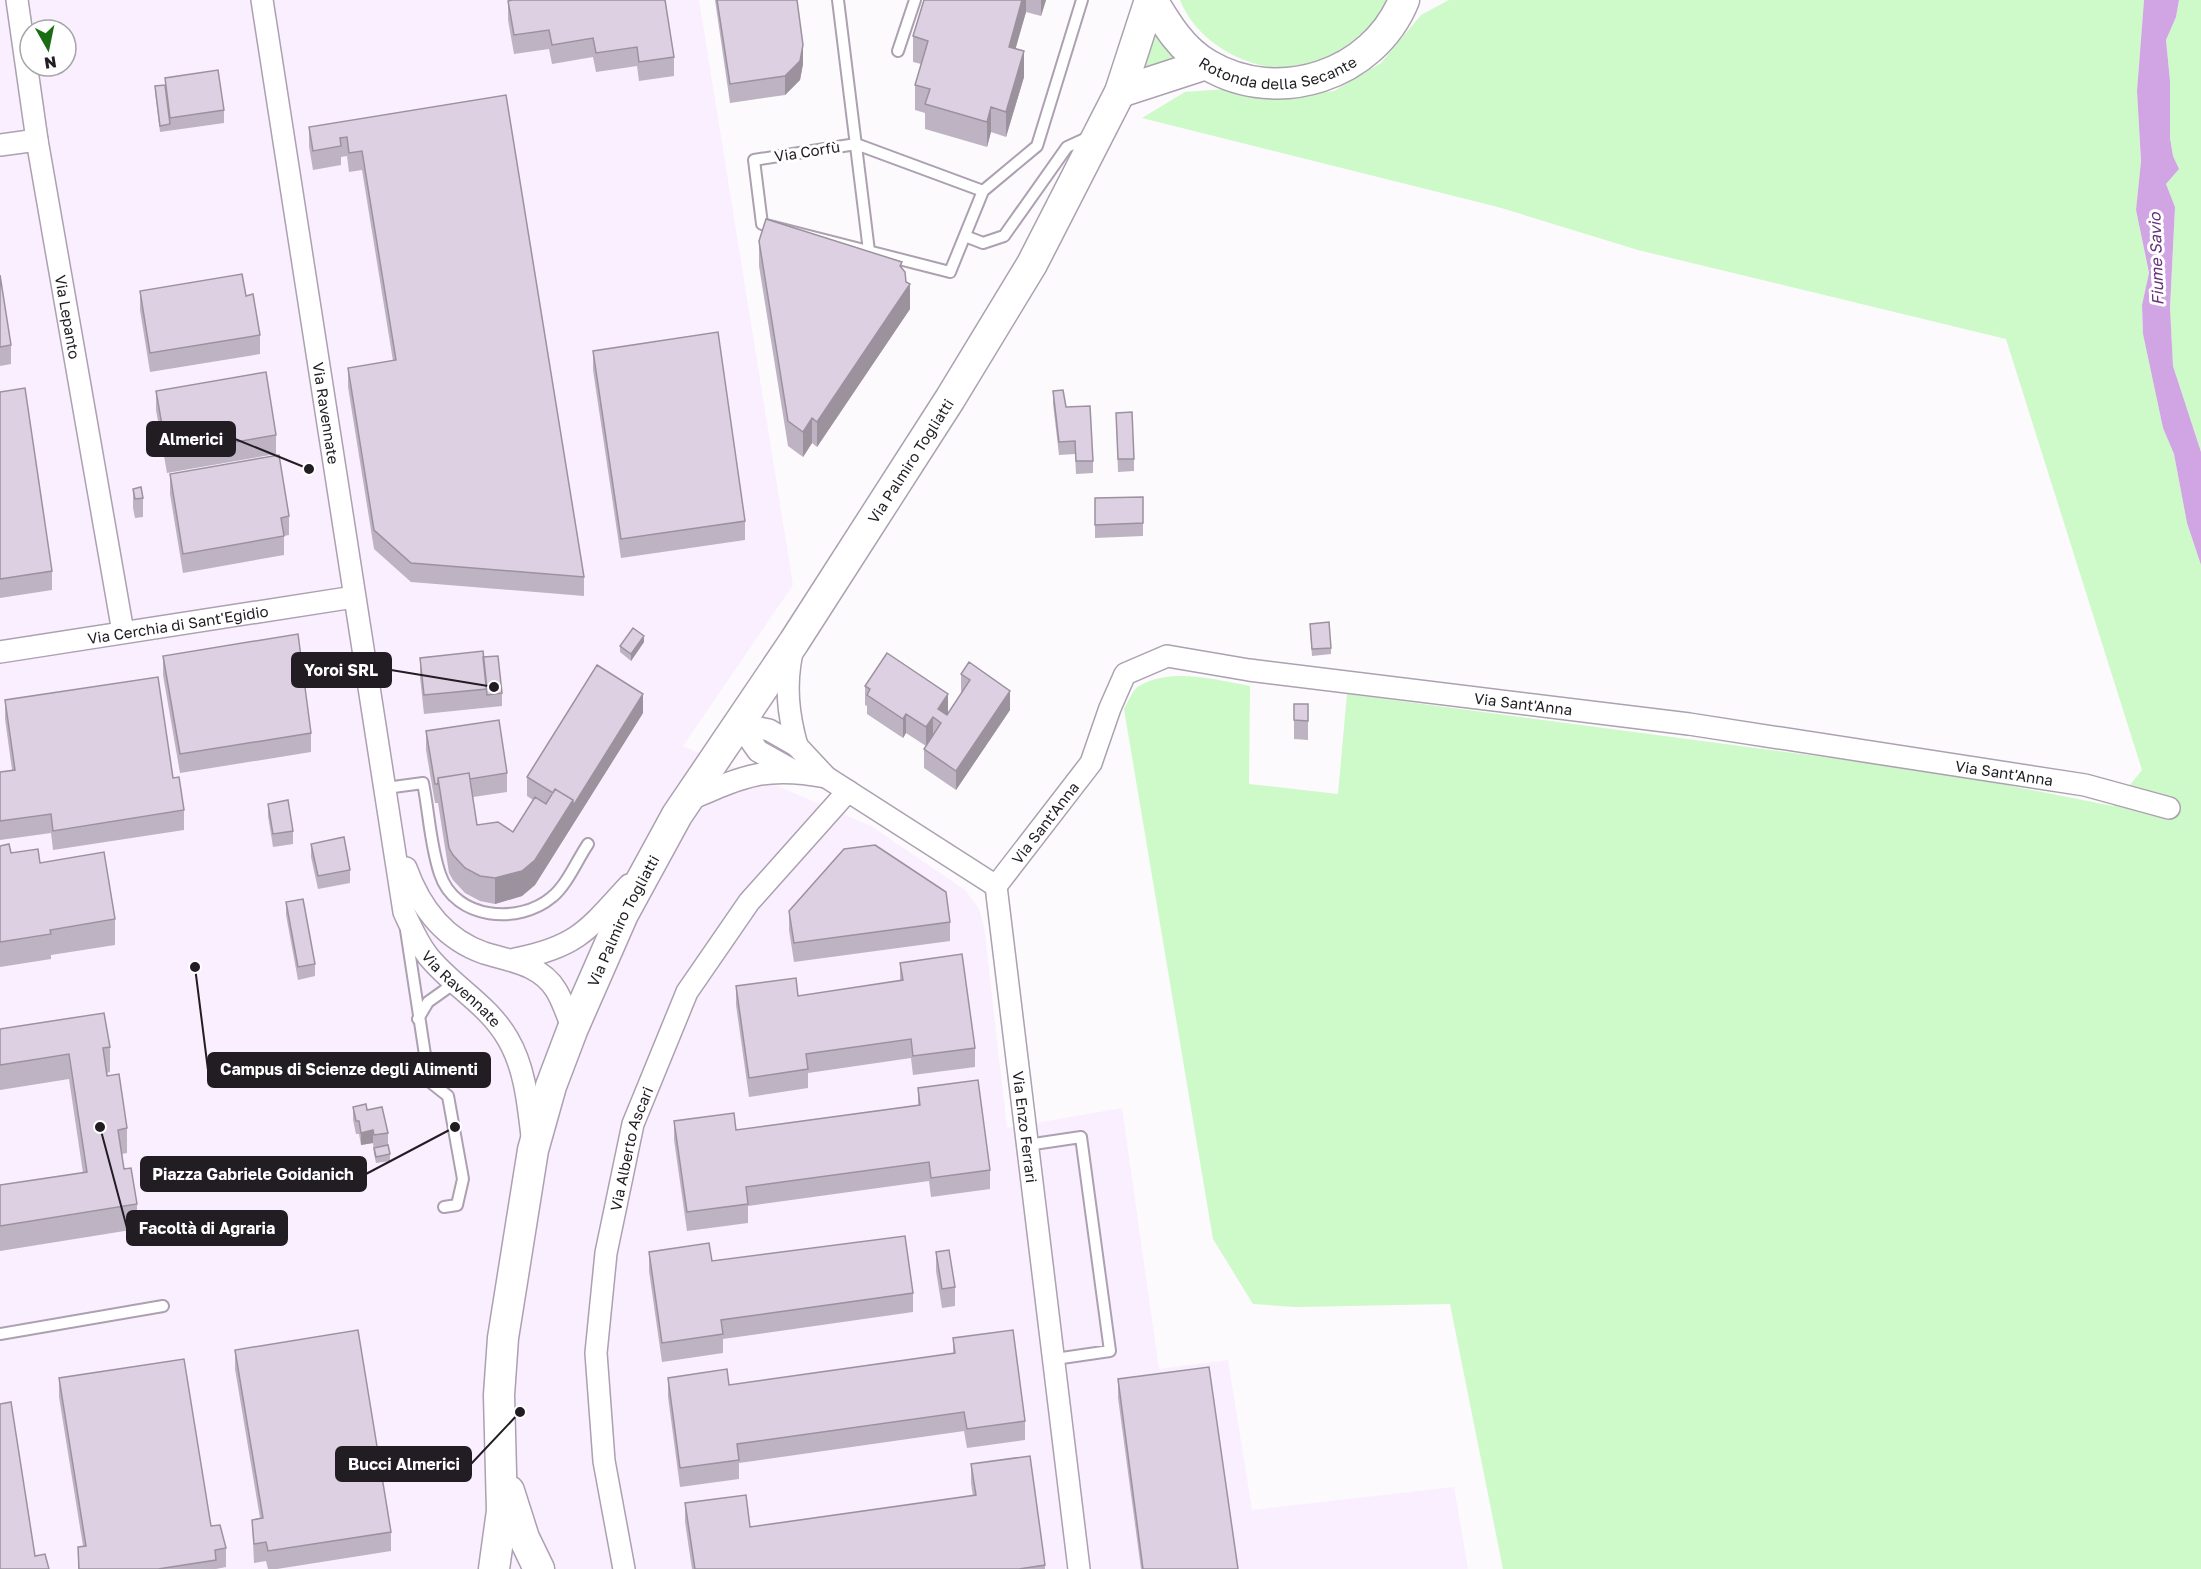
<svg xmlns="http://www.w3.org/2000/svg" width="2201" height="1569" font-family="'Golos Text',sans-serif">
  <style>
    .built { fill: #faeffe; fill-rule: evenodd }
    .green { fill: #cef9c8 }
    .water { fill: #d1a4e3 }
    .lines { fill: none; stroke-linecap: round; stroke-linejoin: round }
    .service-casing { stroke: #aca0b1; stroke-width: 14 }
    .minor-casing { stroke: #aca0b1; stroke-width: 24 }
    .secondary-casing { stroke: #aca0b1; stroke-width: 33 }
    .service { stroke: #fff; stroke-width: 10 }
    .minor { stroke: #fff; stroke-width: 21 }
    .secondary { stroke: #fff; stroke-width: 30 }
    .wall { fill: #beb3c2 }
    .shaded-wall { fill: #9b929e }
    .building { fill: #ddd0e2; stroke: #9b929e; stroke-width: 1.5 }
    .labels { text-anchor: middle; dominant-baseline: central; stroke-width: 6; stroke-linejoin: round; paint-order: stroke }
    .street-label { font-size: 15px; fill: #211d23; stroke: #fff }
    .water-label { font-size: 16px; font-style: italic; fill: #67317b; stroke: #fff }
    .leader { fill: none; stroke: #211d23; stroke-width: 2 }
    .callout-dot { fill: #211d23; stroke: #fff; stroke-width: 2 }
    .callout { fill: #211d23; stroke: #211d23; stroke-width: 2 }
    .callout-label { font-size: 16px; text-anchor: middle; font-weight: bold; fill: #fff }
  </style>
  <rect width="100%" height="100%" fill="#fcfafd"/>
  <!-- built -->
  <path class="built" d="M0,0H699L793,585L683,746L871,826L965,890L978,907L984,926L1007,1128L1122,1108L1159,1369L1228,1360L1252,1510L1454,1487L1468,1569H0ZM30,30H66V66H30Z"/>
  <!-- green -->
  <path class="green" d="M1180,0H1391C1379,21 1367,37 1347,51C1292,90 1204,60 1180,0Z
    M1449,0H2144L2137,91L2141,161L2136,210L2149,274L2142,305L2143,334L2163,428L2174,454L2187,523L2201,565V1569H1503L1450,1304L1296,1307L1253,1304L1213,1239L1124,709C1128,702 1133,689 1139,686C1172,667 1215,680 1250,686L1249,784L1338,794L1347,694L1951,774L2113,806L2142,770L2006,339L1638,250L1498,207L1142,118L1185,92L1225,89L1275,98L1334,91L1381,63L1421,15Z
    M2179,0H2201V452L2173,366L2170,309L2175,207L2166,184L2179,169L2173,156L2170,138V81L2166,40L2176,17Z
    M1155,25L1182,57L1141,71Z"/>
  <!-- water -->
  <path class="water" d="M2144,0H2179L2176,17L2166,40L2170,81V138L2173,156L2179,169L2166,184L2175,207L2170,308L2173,366L2201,452V565L2187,523L2174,454L2163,428L2143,334L2142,305L2149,273L2136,210L2141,161L2137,91Z"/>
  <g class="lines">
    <defs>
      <path id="service" d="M838,0L869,251
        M898,51L915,0
        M856,144L983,191L950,272L762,224L754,160Z
        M983,191L1037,146L1082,0
        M965,236L983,243L1004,236L1067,147L1091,136
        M386,788L423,783C429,812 430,845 440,874C455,920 519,925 552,897C567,885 577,860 588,844
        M406,930L429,1081L448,1096L463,1179L457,1205L444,1207
        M418,1019L428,1002L456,982
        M1027,1145L1081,1137L1110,1351L1055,1359
        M0,1334L163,1306"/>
      <g id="minor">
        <path id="s1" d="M17,0L37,140L123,632"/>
        <path id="s2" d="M262,0L404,912C411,927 417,942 428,956C452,986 488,1004 508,1039C525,1068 528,1103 532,1136"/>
        <path d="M0,145L37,140"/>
        <path id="s3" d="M0,652L354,597"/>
        <path d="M792,652C785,685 788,714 797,746"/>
        <path id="s4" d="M739,724L769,730L797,746L826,777L996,886L1079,1569"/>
        <path d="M739,724L758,751L792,770"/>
        <path d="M686,801C742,777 764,765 826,777"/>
        <path d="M406,868C420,907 444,939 484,953C510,961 540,964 556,990C563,1001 567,1016 573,1028"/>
        <path id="s5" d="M996,886L1091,763L1110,708L1125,674L1167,656L1249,670L1689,724L2085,785L2169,808"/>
        <path d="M515,959C577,947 588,930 629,885"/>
        <path id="s6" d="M624,1569L604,1461L596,1353L606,1253L633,1124L687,992L749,902L848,791"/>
      </g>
      <g id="secondary">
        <path id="s7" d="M1152,0C1167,25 1182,50 1208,65C1278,106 1373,76 1404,0"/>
        <path d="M1120,92L1206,64"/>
        <path d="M509,1491L524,1538L539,1569"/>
        <path id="s8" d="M494,1569L502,1511L499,1395L503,1338L533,1150L551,1086L573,1028L623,914L677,815L794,642L950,399L1032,264L1120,92L1150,0"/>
      </g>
    </defs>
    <!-- service casing -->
    <use href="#service" class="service-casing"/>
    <!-- minor casing -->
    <use href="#minor" class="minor-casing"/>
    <!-- secondary casing -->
    <use href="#secondary" class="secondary-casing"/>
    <!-- service -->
    <use href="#service" class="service"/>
    <!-- minor -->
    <use href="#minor" class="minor"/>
    <!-- secondary -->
    <use href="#secondary" class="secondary"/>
  </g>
  <!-- wall -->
  <path class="wall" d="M715,0H797L803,64L800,80L785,95L730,103Z
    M924,0H1046L1041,16L1026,12L1015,49L1024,77L1006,137L991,132L987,147L925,129V113L915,110V85L921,64L913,62V36Z
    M508,1L674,57V76L639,81L637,66L596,72L593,57L552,64L549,49L514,54L508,20Z
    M165,78L224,110V123L160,132L155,92V86L165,85Z
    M506,95L584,577V596L411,582L374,549L348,387V368L393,361L362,170L349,172L347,156L341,157V165L313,170L309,146V127Z
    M759,241L902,267L910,309L817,447L812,443L803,457L788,446L759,266Z
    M0,275L11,345V364L0,366Z
    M140,291L246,296L260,335V354L150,372L140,310Z
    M593,351L745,521V540L621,558L593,370Z
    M156,391L276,435V454L167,473L156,410Z
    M1053,391L1066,407L1093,461V473L1076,474L1075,454L1059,455L1053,404Z
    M0,392L52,571V590L0,598Z
    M1116,413L1134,459V471L1118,472Z
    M170,474L289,516V535L284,536V555L183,573L170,494Z
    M133,489L143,498V517L135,518L133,508Z
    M1143,497V536L1095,538V498Z
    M1310,630L1331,648V654L1312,656Z
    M644,642L631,661L620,652V646Z
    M163,656L311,733V752L180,773L163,675Z
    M420,658L502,693V706L424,714L420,677Z
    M969,662L1010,710L956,790L924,768V749L926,746L906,733L903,738L867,714V706L865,705V686L948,713L961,693V674Z
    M5,700L173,778L184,810V830L53,850L51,833L0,840V772L12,770L5,719Z
    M1294,704H1308V740L1294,739Z
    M643,713L535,885L522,896L495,904L480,901L465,893L453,880L449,873L438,803H435L426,750V731L507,773V792L473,797L477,825L513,832L533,800L527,796V777Z
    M268,804L293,831V844L273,847L268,816Z
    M311,844L350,870V883L318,889L311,857Z
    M0,846L11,853L40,863L115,919V945L51,955V959L0,967Z
    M286,902L315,964V976L298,980L286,915Z
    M789,911L950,922V941L794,962L789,930Z
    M900,963L975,1048V1067L913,1075L911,1058L808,1073V1088L749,1097L736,1005V986L798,996L900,981Z
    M0,1029L110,1047V1072L107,1073L127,1128V1153L122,1154L124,1169L137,1204V1229L0,1251V1185L83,1173L69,1079L0,1090Z
    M918,1088L990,1170V1189L931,1197L929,1181L748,1206V1223L687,1231L674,1140V1121L736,1130L918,1105Z
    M353,1107L367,1110L388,1133V1145L390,1154V1161L376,1163L374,1154L373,1143L361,1145L359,1134H356L353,1120Z
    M649,1252L712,1261L913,1293V1312L723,1339V1353L662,1362L649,1271Z
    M936,1252L955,1287V1306L942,1308L936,1271Z
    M953,1338L1025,1421V1440L967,1448L964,1431L739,1463V1479L680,1487L668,1397V1378L729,1385L953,1354Z
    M235,1350L391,1532V1551L277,1569H268L266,1561L254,1563L252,1520L260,1518L235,1369Z
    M59,1378L211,1526L226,1548V1567L216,1569H78V1547L83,1546L59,1397Z
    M1118,1379L1238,1569H1141L1118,1398Z
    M971,1464L1045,1565V1569H692L685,1522V1503L750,1527L973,1496L971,1483Z"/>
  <!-- shaded-wall -->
  <path class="shaded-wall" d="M1022,0H1026V12L1009,72V47Z
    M1041,0H1046L1041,16Z
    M803,45V64L800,80L785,95V76Z
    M1024,51V77L1006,137V112Z
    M991,107V132L987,147V122Z
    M910,284V309L817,447V422Z
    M812,418V443L803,457V432Z
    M644,636V642L631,661V654Z
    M1010,691V710L956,790V771Z
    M643,694V713L535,885L522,896L495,904V878L573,800Z
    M948,694V713L941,723L938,709Z
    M906,714V733L903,738V719Z
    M933,717V736L926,746V727Z
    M373,1130V1143L361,1145V1133Z"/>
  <!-- building -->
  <path class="building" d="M512,0H665L674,57L639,62L637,47L596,53L593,38L552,45L549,30L514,35L508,1Z
    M717,0H797L803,45L800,61L785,76L730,84Z
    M924,0H1022L1009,47L1024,51L1006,112L991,107L987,122L925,104L930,89L915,85L928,41L913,36Z
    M218,70L224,110L170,118L165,78Z
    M165,85L170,124L160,126L155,86Z
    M506,95L584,577L411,563L374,530L348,368L396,360L362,151L349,153L347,137L340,138L341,146L313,151L309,127Z
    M766,219L902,262L900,266L905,272L906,282L910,284L817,422L812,418L803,432L788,421L759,241Z
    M242,274L246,296L253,294L260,335L150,353L140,291Z
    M0,275L11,345L0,347Z
    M718,332L745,521L621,539L593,351Z
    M266,372L276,435L167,454L156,391Z
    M25,388L52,571L0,579V392Z
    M1063,390L1066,407L1090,406L1093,461H1076L1075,441L1059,442L1053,391Z
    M1132,412L1134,459H1118L1116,413Z
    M279,455L289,516L281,518L284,536L183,554L170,474Z
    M141,487L143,498L135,499L133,489Z
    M1143,497V523L1095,525V498Z
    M1329,622L1331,648L1312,649L1310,624Z
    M633,628L644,636L631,654L620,646Z
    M298,634L311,733L180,754L163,656Z
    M483,651L487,689L424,695L420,658Z
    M887,653L948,694L938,709L947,715L970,680L961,674L969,662L1010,691L956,771L924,749L941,723L933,717L926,727L906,714L903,719L867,695L870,689L865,686Z
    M498,656L502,693L487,695L483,657Z
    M597,665L643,694L573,806V800L555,789L553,793L527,777Z
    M158,677L173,778L179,777L184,810L53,831L51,814L0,821V772L15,770L5,700Z
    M1294,704H1308V721L1294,720Z
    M499,720L507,773L470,779L469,773L438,778V784H435L426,731Z
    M469,773L477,825L498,822L513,832L535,797L546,804L555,789L573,800L535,860L522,871L495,878L480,876L465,868L453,855L449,848L438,778Z
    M288,800L293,831L273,834L268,804Z
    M344,837L350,870L318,876L311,844Z
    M9,844L11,853L38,849L40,863L104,852L115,919L50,930L51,934L0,942V846Z
    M875,845L946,892L950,922L794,943L789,911L844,849Z
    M303,899L315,964L298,967L286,902Z
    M962,954L975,1048L913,1056L911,1039L806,1054L808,1069L749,1078L736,986L796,978L798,996L903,980L900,963Z
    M104,1013L110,1047L103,1048L107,1076L119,1074L127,1128L118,1130L124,1169L131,1168L137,1204L0,1226V1185L87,1172L69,1054L0,1065V1029Z
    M978,1080L990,1170L931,1178L929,1162L746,1187L748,1204L687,1212L674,1121L734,1113L736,1130L920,1105L918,1088Z
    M366,1104L367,1110L382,1107L388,1133L374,1135L373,1130L361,1133L359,1121H356L353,1107Z
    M388,1145L390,1154L376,1157L374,1148Z
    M905,1236L913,1293L721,1320L723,1334L662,1343L649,1252L709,1243L712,1261Z
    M949,1250L955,1287L942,1289L936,1252Z
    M358,1330L391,1532L268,1551L266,1542L254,1544L252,1520L263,1518L235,1350Z
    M1013,1330L1025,1421L967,1429L964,1412L737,1444L739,1460L680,1468L668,1378L727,1369L729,1385L955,1353L953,1338Z
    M184,1359L211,1526L220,1525L226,1548L215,1550L216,1560L158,1569H79L78,1547L86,1546L59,1378Z
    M1209,1367L1238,1569H1143L1118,1379Z
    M11,1402L35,1556L45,1554L49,1569H0V1404Z
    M1030,1456L1045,1565L1019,1569H695L685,1503L746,1495L750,1527L976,1495L971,1464Z"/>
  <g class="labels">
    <!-- street labels -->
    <g class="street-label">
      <text stroke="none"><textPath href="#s7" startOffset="160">Rotonda della Secante</textPath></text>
      <text transform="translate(807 151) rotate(-9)">Via Corfù</text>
      <text stroke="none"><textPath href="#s1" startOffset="321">Via Lepanto</textPath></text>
      <text stroke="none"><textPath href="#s2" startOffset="418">Via Ravennate</textPath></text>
      <text stroke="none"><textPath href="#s8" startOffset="1212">Via Palmiro Togliatti</textPath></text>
      <text stroke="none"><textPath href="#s3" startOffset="180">Via Cerchia di Sant'Egidio</textPath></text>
      <text stroke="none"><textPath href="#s5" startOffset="656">Via Sant'Anna</textPath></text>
      <text stroke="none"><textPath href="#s5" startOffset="1142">Via Sant'Anna</textPath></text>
      <text stroke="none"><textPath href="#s5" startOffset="80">Via Sant'Anna</textPath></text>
      <text stroke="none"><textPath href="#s8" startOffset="669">Via Palmiro Togliatti</textPath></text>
      <text stroke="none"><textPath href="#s2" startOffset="1020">Via Ravennate</textPath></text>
      <text stroke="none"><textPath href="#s4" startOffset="550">Via Enzo Ferrari</textPath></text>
      <text stroke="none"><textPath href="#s6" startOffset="426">Via Alberto Ascari</textPath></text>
    </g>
    <!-- water labels -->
    <g class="water-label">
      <text transform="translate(2156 259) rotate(-92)">Fiume Savio</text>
    </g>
  </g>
  <!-- callouts -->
  <path class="leader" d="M309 469L235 439M494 687L391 670M195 967L208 1070M455 1127L366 1174M100 1127L127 1228M520 1412L471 1464"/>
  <g class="callout-dot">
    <circle cx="309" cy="469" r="6"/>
    <circle cx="494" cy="687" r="6"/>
    <circle cx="195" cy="967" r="6"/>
    <circle cx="455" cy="1127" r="6"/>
    <circle cx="100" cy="1127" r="6"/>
    <circle cx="520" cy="1412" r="6"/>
  </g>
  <g class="callout">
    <rect x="147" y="422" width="88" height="34" rx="6"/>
    <rect x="292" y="653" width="99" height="34" rx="6"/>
    <rect x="208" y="1053" width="282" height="34" rx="6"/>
    <rect x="141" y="1157" width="225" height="34" rx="6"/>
    <rect x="127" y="1211" width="160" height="34" rx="6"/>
    <rect x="336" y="1447" width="135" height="34" rx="6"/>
  </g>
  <g class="callout-label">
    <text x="191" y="445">Almerici</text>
    <text x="341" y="676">Yoroi SRL</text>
    <text x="349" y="1075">Campus di Scienze degli Alimenti</text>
    <text x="253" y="1180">Piazza Gabriele Goidanich</text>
    <text x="207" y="1234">Facoltà di Agraria</text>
    <text x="404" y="1470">Bucci Almerici</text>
  </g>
  <!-- north arrow -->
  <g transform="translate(48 48) rotate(171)"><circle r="28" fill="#ffffff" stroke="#a6a5a7" stroke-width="1.5"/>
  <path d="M0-4.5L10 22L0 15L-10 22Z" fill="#1b6d14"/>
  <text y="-9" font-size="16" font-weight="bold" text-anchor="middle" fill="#211d23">N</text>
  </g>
</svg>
